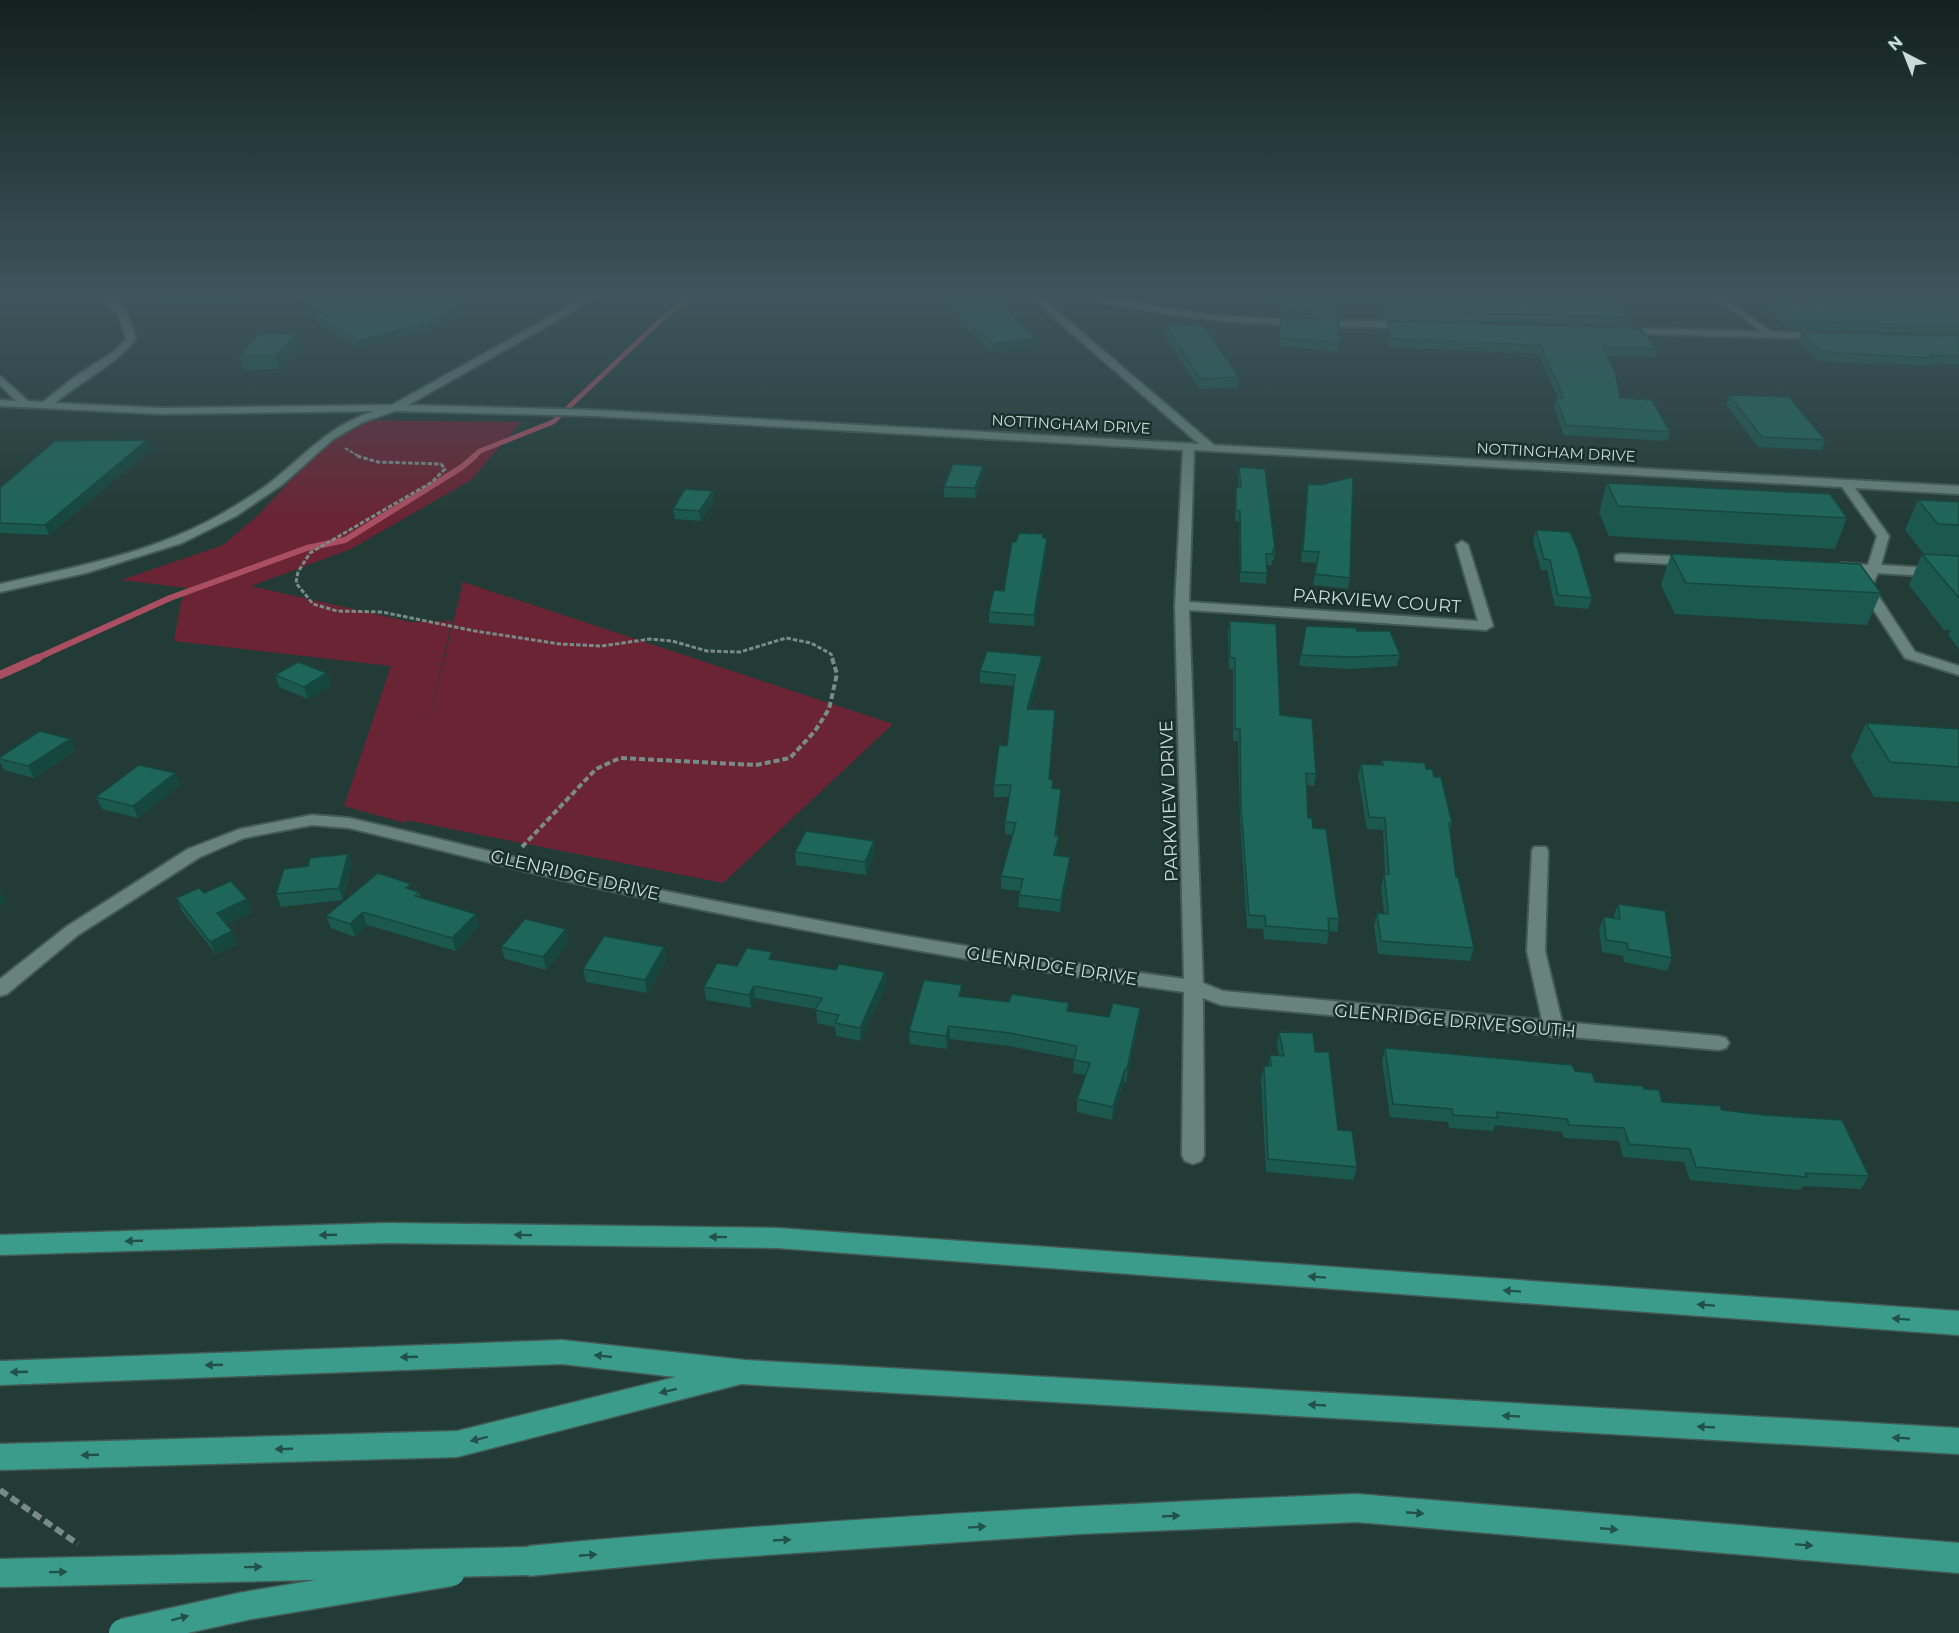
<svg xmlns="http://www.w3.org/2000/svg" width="1959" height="1633" font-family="Montserrat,sans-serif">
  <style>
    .green { fill: #6a2434 }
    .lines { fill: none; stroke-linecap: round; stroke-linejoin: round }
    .stream-far2 { stroke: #aa4f62; stroke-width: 5 }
    .stream-far1 { stroke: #aa4f62; stroke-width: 6 }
    .stream { stroke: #aa4f62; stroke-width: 8 }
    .service-casing { stroke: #435a55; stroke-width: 3 }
    .minor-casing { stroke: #435a55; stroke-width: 4 }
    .motorway-casing { stroke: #435a55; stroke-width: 3 }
    .path-far3 { stroke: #788b87; stroke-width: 2; stroke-dasharray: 4 1.5; stroke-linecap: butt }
    .path-far2 { stroke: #788b87; stroke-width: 3; stroke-dasharray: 4.5 2; stroke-linecap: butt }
    .path-far1 { stroke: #788b87; stroke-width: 4; stroke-dasharray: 6 3; stroke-linecap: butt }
    .path { stroke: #788b87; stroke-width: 6; stroke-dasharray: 9 4.5; stroke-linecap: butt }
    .service { fill: #68837d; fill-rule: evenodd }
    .minor { fill: #68837d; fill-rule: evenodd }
    .motorway { fill: #3b9c8b; fill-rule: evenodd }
    .motorway-bridge-casing { stroke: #435a55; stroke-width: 31; stroke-linecap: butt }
    .motorway-bridge { stroke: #3b9c8b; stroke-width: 28 }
    .wall { fill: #1b584d }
    .shaded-wall { fill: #16473f }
    .building { fill: #1f665a; stroke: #16473f; stroke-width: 1.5 }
    .oneway { fill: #225148 }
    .labels { text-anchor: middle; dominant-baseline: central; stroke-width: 5; stroke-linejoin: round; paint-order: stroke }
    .far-street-label { font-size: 15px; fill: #cddbd8; stroke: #18312c }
    .street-label { font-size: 18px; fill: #cddbd8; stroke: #18312c }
  </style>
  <rect width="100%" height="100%" fill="#223b36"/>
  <!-- green -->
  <path class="green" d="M348,420L521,422L471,480L351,549L251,586L411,622L452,621L426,733L463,582L893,724L723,883L406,820L405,823L344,806L391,666L174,641L180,606L187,588L121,580L223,545L255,518Z"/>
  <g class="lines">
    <!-- stream-far2 -->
    <path class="stream-far2" d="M473,457L480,451L553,422L664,317L692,296"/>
    <!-- stream-far1 -->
    <path class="stream-far1" d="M35,659L170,598L307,548L345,540L462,467L475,456"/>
    <!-- stream -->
    <path class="stream" d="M0,675L38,658"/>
    <defs>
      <path id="service" d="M1712,296H1721L1775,334L1768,336Z"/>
      <path id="minor" d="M102,296H111C125,307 132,322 136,339C115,365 81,381 55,403L161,408L392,405L566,308L583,296H592L572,312L408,405L594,410L1199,444L1029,296H1039L1214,445L1959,486V494L1855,488L1889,536L1881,565L1959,570V578L1878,573L1872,586L1915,652L1959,666V675L1905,658L1858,586L1865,572L1841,571L1835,567L1841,563L1868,565L1877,536L1842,487L1194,450L1189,602L1478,621L1456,545L1462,541L1468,545L1493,626L1486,630L1189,610L1203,983L1223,991L1542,1020L1527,951L1532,851L1534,847H1546L1548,851L1545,951L1562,1022L1719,1036L1726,1038L1729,1043L1726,1048L1719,1050L1559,1036L1554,1037L1547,1035L1221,1005L1203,998L1204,1155L1201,1161L1193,1164L1185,1161L1182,1155L1184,992C1002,967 820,935 640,897C543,877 446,851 349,828L312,825L244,838L200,857L78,935L7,994L0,996V979L66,927L188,849L240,829L312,815L349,818C446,840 543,865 640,886C820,923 1002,954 1184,979L1175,606L1183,450L594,416L395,411L363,422L333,439L283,484L236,516L182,543L86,573L0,592V584C77,567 162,551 230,509C246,499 262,490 276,478C312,449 328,427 374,411L161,414L0,406V400L16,401L0,385V376L28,401L43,402L73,378L115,351L126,339L118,314Z
        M1090,296H1104L1172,310L1212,315L1291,320L1409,322L1414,325L1409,328C1320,326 1231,326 1143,310C1128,307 1103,305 1090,296Z
        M1621,328L1820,333L1825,336L1820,339L1618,333V329Z
        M1621,554L1689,557L1695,561L1689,565L1616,561L1615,558L1616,555Z"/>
      <path id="motorway" d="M386,1223L777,1228L1959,1311V1335L777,1248L386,1243L0,1255V1235Z
        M562,1340L745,1360L1959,1428V1454L741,1384L457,1457L0,1470V1444L457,1431L676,1377L562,1364L0,1385V1361Z
        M1357,1494L1959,1543V1573L1357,1522L1078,1534L707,1559L529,1576L519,1571L514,1561L519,1551L529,1546C805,1520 1081,1505 1357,1494Z"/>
    </defs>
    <!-- service casing -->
    <use href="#service" class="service-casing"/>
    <!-- minor casing -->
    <use href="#minor" class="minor-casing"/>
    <!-- motorway casing -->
    <use href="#motorway" class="motorway-casing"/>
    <!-- path-far3 -->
    <path class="path-far3" d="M345,448L360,457"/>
    <!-- path-far2 -->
    <path class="path-far2" d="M357,456L378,462L441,464L445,469L432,482L310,553L298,572L296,583L313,604L337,611L382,612L475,631L560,644L602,646L650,639L672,641L707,651L740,652L786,638L811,643L831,654L833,659"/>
    <!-- path-far1 -->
    <path class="path-far1" d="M522,847L596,769L620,758L756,765L790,758L815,731L829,709L837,674L832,658"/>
    <!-- path -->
    <path class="path" d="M0,1490L78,1544"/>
    <!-- service -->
    <use href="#service" class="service"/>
    <!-- minor -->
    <use href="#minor" class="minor"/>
    <!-- motorway -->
    <use href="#motorway" class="motorway"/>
    <defs>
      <path id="motorway-bridge" d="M0,1573L529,1561
        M123,1633L245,1606L451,1572"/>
    </defs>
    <!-- motorway-bridge casing -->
    <use href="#motorway-bridge" class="motorway-bridge-casing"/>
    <!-- motorway-bridge -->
    <use href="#motorway-bridge" class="motorway-bridge"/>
  </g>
  <!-- wall -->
  <path class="wall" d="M301,296H419L467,307L430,331L358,348L315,321L313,314L320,312Z
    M952,296H999L1001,303L1035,347L992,353L966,328L948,306V298L954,297Z
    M1269,296H1614L1631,317L1629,325L1386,319L1384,304L1339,301L1338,318L1281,316V307L1268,305Z
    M1805,296L1846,298V296H1959V334L1787,329L1766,308L1769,300L1803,305Z
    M1281,318L1340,343L1338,352L1278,346Z
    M1388,321L1657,349L1655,357L1608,356L1620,398L1670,432L1667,441L1564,435L1554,407L1556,398H1558L1538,354L1389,347L1387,330Z
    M1165,324L1239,377L1238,387L1199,389L1164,333Z
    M1801,332L1959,336V365L1931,364L1930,366L1819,361L1798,340Z
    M301,346L279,369L244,370L239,356Z
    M1729,395L1825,440L1822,450L1758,447L1726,405Z
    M147,440L151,449L49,535L0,533V488Z
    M1239,467L1275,549L1274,560H1272V565H1267V573L1266,584L1240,582L1239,522L1235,521V497L1236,487H1239L1238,478Z
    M983,476L975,498L944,497V487Z
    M1607,483L1847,518L1835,549L1609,536L1599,513Z
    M1308,484L1350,578L1348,589L1313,585L1317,563L1301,562Z
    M713,491L714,502L701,521L675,519L673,509Z
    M1918,500L1959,502V556L1924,554L1905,530Z
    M1536,530L1592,598L1588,609L1555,606L1547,570H1541L1533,541Z
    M1043,538H1047V549L1034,626L989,623V612L1004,591L1016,542Z
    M1671,554L1881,593L1867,625L1675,614L1661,585Z
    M1922,554L1959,556V649L1948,635L1951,630H1944L1909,585Z
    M1230,621L1280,715L1316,774L1314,786L1307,785L1308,818L1313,828L1339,919L1337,932L1329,931L1327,944L1264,939L1263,929L1247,928L1240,819L1238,741H1233V669H1229L1228,632Z
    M1306,626L1357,631L1400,655L1397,666L1349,669L1299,666Z
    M1042,656L1041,667L1030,709L1054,722L1049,779L1053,780V788L1060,801L1056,836L1058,848L1057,855L1069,869L1060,912L1018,907L1020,891L1001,889V876L1012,835L1005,834V822L1009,797H994V785L1007,746L1014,686L980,683V671Z
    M327,673L331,685L308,699L279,687L275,675Z
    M1866,723L1959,729V802L1874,797L1851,757Z
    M70,739L75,751L34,778L4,770L0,762V757Z
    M1382,760L1426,769L1434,777L1452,823L1450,829L1456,877L1474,948L1470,961L1378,954L1374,926L1377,913H1384L1381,887L1384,874H1385L1383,830L1367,829L1358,776L1361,764L1381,765Z
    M175,773L180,785L138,818L102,809L96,797Z
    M795,852L875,853L866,875L796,865Z
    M348,854L352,866L343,900L281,907L276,894L308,866Z
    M412,890L419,892L421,898L476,914L479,926L456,951L367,925L355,937L331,928L326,916Z
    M204,893L247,899L252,912L226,924L238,944L216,954L182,911L176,898Z
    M1618,904L1672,958L1667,971L1624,962L1623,956L1602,952L1599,929L1604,917L1613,918Z
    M566,929L569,942L546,970L505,959L501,947Z
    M664,947L667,960L647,993L586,982L583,969Z
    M773,960L836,970L885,972L886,985L861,1041L836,1036L835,1027L817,1023L816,1009L755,998L751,1008L706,1000L704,987L737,966Z
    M962,997L1009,1002L1069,1003L1068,1011L1109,1017L1140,1008L1139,1020L1126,1082H1124L1112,1120L1077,1112V1099L1086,1075L1073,1073L1074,1059L1009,1046L950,1039L947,1049L910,1044L909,1031Z
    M1279,1032L1315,1052L1338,1130L1357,1167L1353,1180L1266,1172L1261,1079L1264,1066H1268L1270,1055H1279L1277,1045Z
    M1385,1048L1575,1071L1595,1082L1644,1089L1662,1102L1722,1110L1869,1176L1861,1189L1803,1186L1800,1190L1690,1180L1684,1162L1623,1157L1619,1141L1564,1138L1562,1132L1495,1125L1493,1131L1449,1128L1448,1122L1390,1117L1382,1061Z"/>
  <!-- shaded-wall -->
  <path class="shaded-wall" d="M159,296H246L248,300L195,306L193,301L162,304Z
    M471,296H485L473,303Z
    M465,300L467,307L430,331L358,348L356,341Z
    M297,333L301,346L279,369L275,356Z
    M1035,338V347L992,353V344Z
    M147,440L151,449L49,535L45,525Z
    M983,466V476L975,498V488Z
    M713,491L714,502L701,521L699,511Z
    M1047,538V549L1034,626V615Z
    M1042,656L1041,667L1027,721V709Z
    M327,673L331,685L308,699L304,687Z
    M70,739L75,751L34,778L28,766Z
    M175,773L180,785L138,818L133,806Z
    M1061,789L1060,801L1055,848V836Z
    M1059,836L1058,848L1054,868V855Z
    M874,841L875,853L866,875L865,862Z
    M348,854L352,866L343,900L339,888Z
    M1070,857L1069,869L1060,912L1061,900Z
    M0,891L6,902L0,906Z
    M247,899L252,912L223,925L217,913Z
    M363,912L367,925L355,937L350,924Z
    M476,914L479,926L456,951L452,938Z
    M566,929L569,942L546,970L543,957Z
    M232,931L238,944L216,954L210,942Z
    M664,947L667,960L647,993L645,980Z
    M885,972L886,985L861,1041L860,1028Z
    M754,986L755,998L751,1008L749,995Z
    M1140,1008L1139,1020L1126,1082L1127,1069Z
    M949,1026L950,1039L947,1049L946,1036Z
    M1125,1069L1124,1082L1112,1120L1113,1107Z"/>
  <!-- building -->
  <path class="building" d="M193,296H216L192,298Z
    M307,296H419L465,300L428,323L356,341L313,314L326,311Z
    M959,296H999L1001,300L999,301L1035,338L992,344L966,319L948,298L960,297Z
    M1269,296H1339V310L1282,308V299L1269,297Z
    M1381,296H1614L1631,317L1387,311L1385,296Z
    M1805,296L1850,298L1848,296H1959V326L1790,321L1769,300L1816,307Z
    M1281,318L1339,320L1340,343L1279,337Z
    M1388,321L1640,328L1657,349L1603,347L1615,372L1620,398L1652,400L1670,432L1566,425L1556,398H1564L1540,345L1390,339Z
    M1165,324L1203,325L1239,377L1200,379Z
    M1801,332L1959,336V356L1930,355L1933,358L1822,352Z
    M297,333L275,356H239L259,334Z
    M1729,395L1789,397L1825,440L1762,437Z
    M147,440L45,525L0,523V488L55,441Z
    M953,464L983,466L975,488L944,487Z
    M1239,467L1265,469L1275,549H1273V554H1266L1267,573L1241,572L1240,511H1236V487H1241Z
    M1353,477L1350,578L1315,574L1319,552L1303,551L1308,484L1320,485Z
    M1607,483L1830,494L1847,518L1618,506Z
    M685,489L713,491L699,511L673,509Z
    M1918,500L1959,502V525L1938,524Z
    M1536,530L1570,532L1578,550L1592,598L1558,595L1550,560L1544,559Z
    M1019,533L1043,534V538H1047L1034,615L989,612L994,590L1004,591L1012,542H1016Z
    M1671,554L1860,564L1881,593L1686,583Z
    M1922,554L1959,556V598Z
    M1230,621L1276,624L1280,715L1312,719L1316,774L1306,773L1308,818H1312L1313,828L1326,829L1339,919L1328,918L1329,931L1266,926L1265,916L1249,915L1241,807L1240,729H1235V658L1230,657Z
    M1306,626L1356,628L1357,631H1390L1400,655L1351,657L1301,655Z
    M987,651L1042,656L1027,709L1055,710L1049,779L1053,780L1052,788L1061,789L1055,836H1059L1054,855L1070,857L1061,900L1019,895L1023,879L1001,876L1016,823L1005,822L1011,785H994L999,745L1007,746L1015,675L980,671Z
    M298,662L327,673L304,687L275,675Z
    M1866,723L1959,729V767L1890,762Z
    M40,731L70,739L28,766L0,759V757Z
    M1382,760L1425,763L1426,769H1432L1434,777H1441L1452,823H1449L1456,877H1458L1474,948L1381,941L1377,913L1388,914V910L1384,874H1389L1385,818L1369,817L1361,764L1383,765Z
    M139,765L175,773L133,806L96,797Z
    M806,831L874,841L865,862L795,852Z
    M348,854L339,888L276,894L284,869L308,866L310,858Z
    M378,873L411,884L406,888L419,892L415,896L476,914L452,938L363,912L350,924L326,916Z
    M231,881L247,899L217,913L232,931L210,942L176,898L199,888L204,893Z
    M1618,904L1665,911L1672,958L1628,949L1627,943L1606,940L1604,917L1620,919Z
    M525,919L566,929L543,957L501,947Z
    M604,936L664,947L645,980L583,969Z
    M747,948L772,952L769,959L836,970L839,964L885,972L860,1028L835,1023L839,1015L815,1010L822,998L754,986L749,995L704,987L717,963L737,966Z
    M924,980L962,985L959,996L1009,1002L1012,994L1069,1003L1067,1011L1109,1017L1113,1003L1140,1008L1127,1069H1125L1113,1107L1077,1099L1090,1063L1074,1060L1077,1046L1010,1033L949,1026L946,1036L909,1031Z
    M1279,1032L1313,1033L1315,1052H1329L1338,1130L1352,1131L1357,1167L1268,1159L1264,1066H1271L1270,1055L1284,1056Z
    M1385,1048L1572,1065L1575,1071L1592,1073L1595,1082L1643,1086L1644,1089L1659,1090L1662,1102L1720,1106L1722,1110L1764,1115L1842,1120L1869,1176L1805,1173L1807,1177L1696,1167L1690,1149L1629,1144L1624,1128L1569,1125L1567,1119L1496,1112L1498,1118L1453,1115L1452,1109L1393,1104Z"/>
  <!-- one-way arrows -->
  <defs><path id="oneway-solid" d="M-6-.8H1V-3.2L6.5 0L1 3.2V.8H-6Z" transform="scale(1.5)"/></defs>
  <g class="oneway">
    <use href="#oneway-solid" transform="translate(328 1235) rotate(178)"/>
    <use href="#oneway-solid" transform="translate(523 1235) rotate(-179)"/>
    <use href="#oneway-solid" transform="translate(718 1237) rotate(-179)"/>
    <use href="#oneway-solid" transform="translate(134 1241) rotate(178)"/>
    <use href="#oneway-solid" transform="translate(1317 1277) rotate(-176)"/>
    <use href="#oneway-solid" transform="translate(1512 1291) rotate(-176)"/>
    <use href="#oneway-solid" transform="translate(1706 1305) rotate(-176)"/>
    <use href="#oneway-solid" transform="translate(1901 1319) rotate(-176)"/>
    <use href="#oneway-solid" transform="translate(603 1356) rotate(-174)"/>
    <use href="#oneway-solid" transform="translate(409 1357) rotate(178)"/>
    <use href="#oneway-solid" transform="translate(214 1365) rotate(178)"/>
    <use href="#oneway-solid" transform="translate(19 1372) rotate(178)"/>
    <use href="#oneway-solid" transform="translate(668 1391) rotate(166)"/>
    <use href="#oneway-solid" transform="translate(1317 1405) rotate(-177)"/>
    <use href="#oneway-solid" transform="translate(1511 1416) rotate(-177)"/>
    <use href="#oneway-solid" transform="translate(1706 1427) rotate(-177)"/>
    <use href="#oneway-solid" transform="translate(1901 1438) rotate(-177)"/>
    <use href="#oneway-solid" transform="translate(479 1439) rotate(166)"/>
    <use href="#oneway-solid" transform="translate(284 1449) rotate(178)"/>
    <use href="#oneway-solid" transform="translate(90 1455) rotate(178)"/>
    <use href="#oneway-solid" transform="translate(1415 1513) rotate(5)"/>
    <use href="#oneway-solid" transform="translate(1171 1516) rotate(-3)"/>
    <use href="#oneway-solid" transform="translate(977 1527) rotate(-4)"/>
    <use href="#oneway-solid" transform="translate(1609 1529) rotate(5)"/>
    <use href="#oneway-solid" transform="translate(782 1540) rotate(-3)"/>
    <use href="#oneway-solid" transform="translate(1804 1545) rotate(5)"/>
    <use href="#oneway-solid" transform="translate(588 1555) rotate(-5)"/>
    <use href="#oneway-solid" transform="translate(253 1567) rotate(-1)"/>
    <use href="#oneway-solid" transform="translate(58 1572) rotate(-1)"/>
    <use href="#oneway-solid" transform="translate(180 1618) rotate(-15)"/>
  </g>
  <!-- sky -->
  <linearGradient id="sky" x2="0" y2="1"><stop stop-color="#13201e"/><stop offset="0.56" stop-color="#3e555d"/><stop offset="1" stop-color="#3e555d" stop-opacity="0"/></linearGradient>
  <rect width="1959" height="524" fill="url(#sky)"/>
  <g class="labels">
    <!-- far-street labels -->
    <g class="far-street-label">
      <text transform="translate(1071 424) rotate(3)">NOTTINGHAM DRIVE</text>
      <text transform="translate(1556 452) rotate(3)">NOTTINGHAM DRIVE</text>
    </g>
    <!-- street labels -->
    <g class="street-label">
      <text transform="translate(1377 601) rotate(4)">PARKVIEW COURT</text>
      <text transform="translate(1169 801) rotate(-92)">PARKVIEW DRIVE</text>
      <text transform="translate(575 875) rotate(13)">GLENRIDGE DRIVE</text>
      <text transform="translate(1052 966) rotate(9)">GLENRIDGE DRIVE</text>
      <text transform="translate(1455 1021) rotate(5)">GLENRIDGE DRIVE SOUTH</text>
    </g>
  </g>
  <!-- north arrow -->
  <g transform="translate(1905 54) rotate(318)" stroke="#18312c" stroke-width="4.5" paint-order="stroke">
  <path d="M0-4.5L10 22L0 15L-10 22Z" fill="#cddbd8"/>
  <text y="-9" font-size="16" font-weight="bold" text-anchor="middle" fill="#cddbd8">N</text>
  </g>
</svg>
